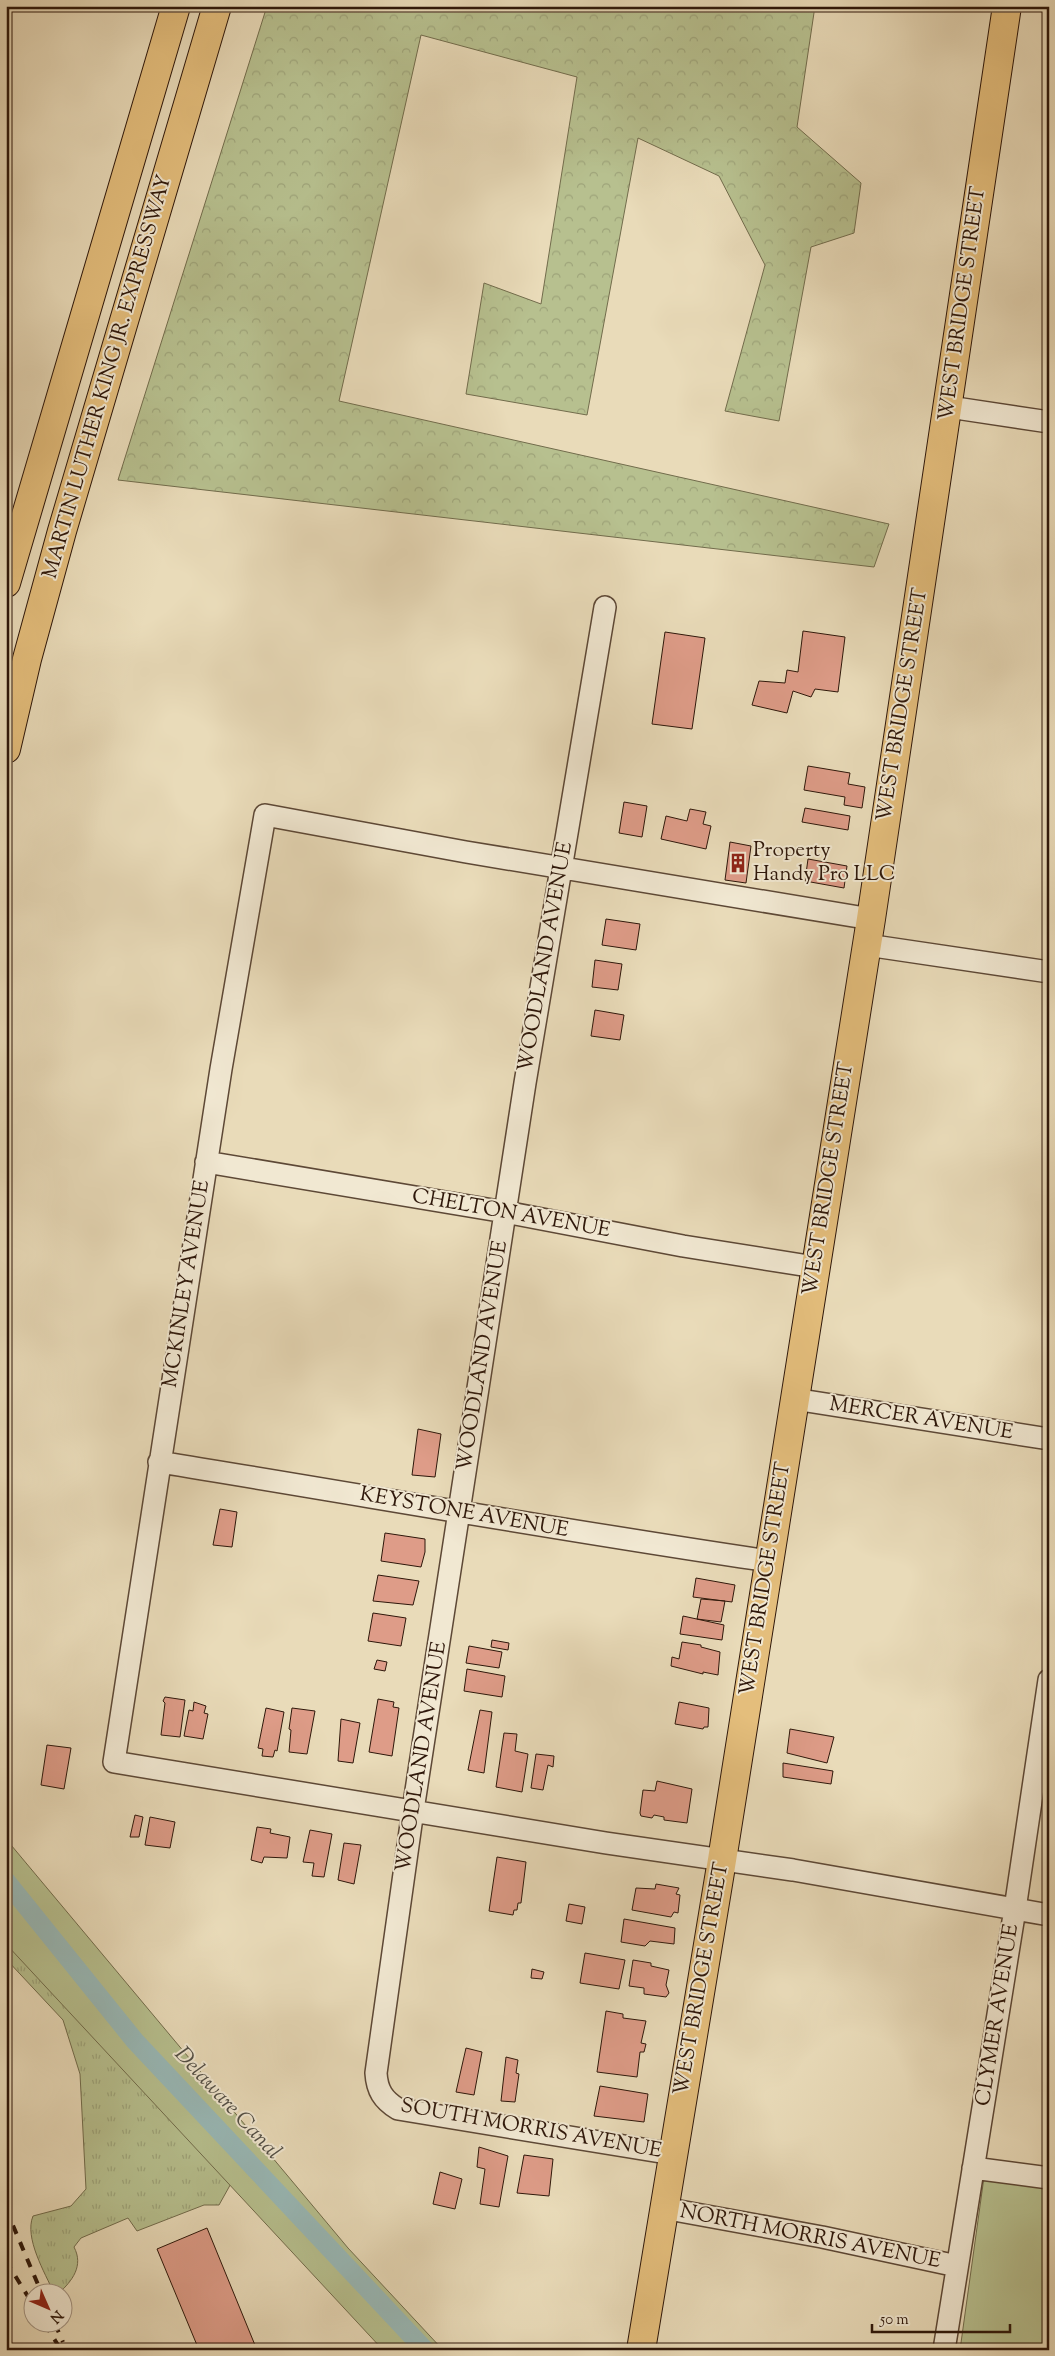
<svg xmlns="http://www.w3.org/2000/svg" width="1055" height="2356" font-family="'Sorts Mill Goudy',serif">
  <style>
    .grass { fill: url(#grass-tufts); stroke: #726c4c }
    .forest { fill: url(#forest-crowns); stroke: #726c4c }
    .park { fill: #b7c08f; stroke: #726c4c }
    .lines { fill: none; stroke-linecap: round; stroke-linejoin: round }
    .canal { stroke: #99b9b7; stroke-width: 19 }
    .building { fill: #de9c88; stroke: #2e170a }
    .minor-casing { stroke: #5d4836; stroke-width: 24 }
    .primary-casing { stroke: #2e170a; stroke-width: 30 }
    .motorway-casing { stroke: #2e170a; stroke-width: 30 }
    .minor { stroke: #f1e8d2; stroke-width: 21 }
    .primary { stroke: #e4be7c; stroke-width: 28 }
    .motorway { stroke: #e4be7c; stroke-width: 28 }
    .rail { stroke: #2e170a; stroke-width: 4; stroke-dasharray: 9 9; stroke-linecap: butt }
    .labels { text-anchor: middle; dominant-baseline: central; stroke-width: 4; stroke-linejoin: round; paint-order: stroke }
    .street-label { font-size: 21px; fill: #2e170a; stroke: #f1e8d2 }
    .poi-label { font-size: 21px; fill: #2e170a; stroke: #f1e8d2; text-anchor: start }
    .water-label { font-size: 22px; font-style: italic; fill: #535047; stroke: #f1e8d2 }
  </style>
  <defs>
    <pattern id="grass-tufts" width="24" height="20" patternUnits="userSpaceOnUse" patternTransform="scale(1.25)"><rect width="24" height="20" fill="#b7c08f"/><path d="M3 7l-1-3M5 7V3M7 7l1-3M15 17l-1-3M17 17v-4M19 17l1-3" fill="none" stroke="#9ea47a"/></pattern>
    <pattern id="forest-crowns" width="20" height="18" patternUnits="userSpaceOnUse" patternTransform="scale(1.25)"><rect width="20" height="18" fill="#b7c08f"/><path d="M2 6a3 3 0 1 1 6 0M12 15a3 3 0 1 1 6 0" fill="none" stroke="#9ea47a"/></pattern>
  </defs>
  <rect width="100%" height="100%" fill="#e9dbb9"/>
  <filter id="stains"><feTurbulence type="fractalNoise" baseFrequency=".004" numOctaves="4"/><feColorMatrix values="0 0 0 0 .2 0 0 0 0 .09 0 0 0 0 .02 0 0 0 .5 -.17"/></filter>
  <radialGradient id="worn" r=".72"><stop offset=".6" stop-color="#630" stop-opacity="0"/><stop offset="1" stop-color="#630" stop-opacity=".3"/></radialGradient>
  <!-- grass -->
  <path class="grass" d="M6,1936L243,2162L219,2205H204L137,2231L128,2218L81,2238L74,2247C84,2266 72,2281 59,2293H54C45,2273 24,2238 33,2216L71,2206L86,2189L80,2074L63,2020L6,1959Z"/>
  <!-- forest -->
  <path class="forest" d="M267,6H815L797,127L861,183L854,233L811,247L779,421L725,411L765,265L719,176L638,138L587,415L466,394L484,283L541,304L577,77L421,35L339,401L889,524L874,567L118,480Z"/>
  <!-- park -->
  <path class="park" d="M6,1839L348,2248L443,2350H383L6,1944Z
    M985,2170L1049,2181V2350H960Z"/>
  <g class="lines">
    <!-- canal -->
    <path class="canal" d="M6,1881L135,2041L425,2350"/>
  </g>
  <!-- building -->
  <path class="building" d="M803,631L845,637L838,692L815,689L811,697L793,691L787,713L752,705L759,681L785,683L787,670L798,672Z
    M665,632L705,638L692,729L652,724Z
    M808,766L850,773L848,784L865,787L862,808L844,805L845,797L804,790Z
    M624,802L647,806L642,837L619,833Z
    M805,808L850,816L848,830L802,822Z
    M690,809L706,812L703,824L711,826L706,849L661,839L666,816L687,821Z
    M730,842L751,846L746,883L725,880Z
    M808,859L847,866L844,888L805,881Z
    M606,919L640,924L636,950L602,945Z
    M595,960L622,964L618,990L592,987Z
    M595,1010L624,1015L620,1040L591,1036Z
    M418,1429L441,1434L435,1477L412,1475Z
    M220,1509L237,1512L232,1547L213,1545Z
    M385,1533L425,1539V1552L421,1567L381,1561Z
    M378,1575L419,1581L413,1605L373,1601Z
    M696,1578L735,1585L732,1602L693,1597Z
    M701,1599L725,1601L721,1622L697,1619Z
    M373,1613L406,1618L401,1646L368,1641Z
    M683,1616L724,1625L722,1640L680,1634Z
    M492,1640L509,1643L508,1650L491,1647Z
    M682,1642L701,1645V1647L720,1652L718,1675L703,1672V1674L671,1666L672,1657L679,1659Z
    M469,1646L502,1652L499,1668L466,1663Z
    M377,1660L387,1662L385,1671L374,1669Z
    M467,1669L505,1676L502,1697L464,1691Z
    M165,1697L185,1700L180,1737L161,1735L165,1703L163,1701Z
    M378,1699L394,1702L393,1707L399,1708L392,1756L369,1752Z
    M194,1702L206,1706L204,1713L208,1714L203,1739L184,1736L189,1710L193,1711Z
    M679,1702L709,1708L708,1727H704L703,1729L675,1724Z
    M266,1708L284,1712L277,1751L275,1750L273,1757L262,1756L263,1749L258,1748Z
    M292,1708L315,1711L307,1754L289,1752L291,1730L289,1729Z
    M480,1710L492,1712L484,1773L468,1770Z
    M341,1719L360,1723L353,1763L338,1761Z
    M790,1729L834,1737L827,1763L787,1753Z
    M504,1733L517,1734L515,1751L528,1754L522,1792L496,1787Z
    M47,1745L71,1748L64,1789L41,1785Z
    M536,1754L554,1756L553,1767L548,1765L543,1790L531,1788Z
    M783,1763L833,1771L831,1784L783,1777Z
    M657,1781L692,1789L687,1823L664,1820V1817L654,1815L652,1818L641,1816L640,1813L643,1790L655,1791Z
    M135,1815L143,1817L139,1837H130Z
    M150,1817L175,1822L170,1848L145,1845Z
    M257,1827L271,1829L270,1833L290,1837L287,1858L264,1857L262,1863L251,1860Z
    M310,1830L332,1834L324,1877L312,1876L314,1863L303,1862Z
    M344,1843L361,1845L354,1884L338,1880Z
    M497,1857L526,1862L521,1903H518L517,1910H514L513,1915L489,1911Z
    M656,1884L679,1888L676,1894L680,1895L678,1913L674,1912L671,1917L632,1910L636,1888L655,1889Z
    M569,1904L585,1907L582,1924L566,1921Z
    M624,1919L675,1928L674,1944L650,1941L645,1946L621,1942Z
    M585,1953L625,1960L619,1989L580,1983Z
    M633,1960L651,1963V1966L669,1970L666,1985L669,1993L666,1997L644,1994V1988L629,1986Z
    M532,1969L544,1972L542,1979L531,1978Z
    M606,2011L623,2014V2018L646,2021L641,2043L646,2044L644,2052H640L637,2077L597,2072Z
    M466,2048L482,2052L474,2095L456,2092Z
    M506,2057L518,2060L516,2073L519,2074L515,2102L501,2101Z
    M600,2086L648,2094L644,2122L594,2116Z
    M479,2147L508,2156L499,2207L480,2204L485,2169L477,2167Z
    M524,2155L553,2159L549,2196L517,2193Z
    M440,2172L462,2179L455,2209L433,2204Z
    M207,2228L257,2350H199L157,2249Z"/>
  <g class="lines">
    <defs>
      <path id="minor" d="M949,407L1049,422
        M605,607L525,1083L413,1810L376,2073C377,2090 383,2100 398,2109L673,2154
        M871,919L466,852L265,815L221,1069L114,1762L606,1843L793,1870L1049,1915
        M867,945L1049,972
        M206,1162L505,1212L683,1246L815,1267
        M794,1399L1049,1439
        M159,1462C363,1495 565,1531 769,1561
        M973,2168L1049,2178
        M663,2208L822,2237L957,2266
        M944,2350L1015,1909L1049,1680"/>
      <path id="primary" d="M641,2350L722,1860L871,919L1007,6"/>
      <path id="motorway" d="M6,583L176,6
        M6,749L27,659L62,531L217,6"/>
    </defs>
    <!-- minor casing -->
    <use href="#minor" class="minor-casing"/>
    <!-- primary casing -->
    <use href="#primary" class="primary-casing"/>
    <!-- motorway casing -->
    <use href="#motorway" class="motorway-casing"/>
    <!-- minor -->
    <use href="#minor" class="minor"/>
    <!-- primary -->
    <use href="#primary" class="primary"/>
    <!-- motorway -->
    <use href="#motorway" class="motorway"/>
    <!-- rail -->
    <path class="rail" d="M6,2209L42,2294
      M6,2261L32,2303
      M45,2324L61,2350
      M55,2324L63,2342"/>
  </g>
  <!-- icons -->
  <defs>
    <symbol id="building-bare" viewBox="-9 -9 18 18"><path d="M-4-6H4V6H1V3H-1V6H-4ZM-2.5-4.3h1.7v1.8h-1.7ZM.8-4.3h1.7v1.8H.8ZM-2.5-1h1.7V.8h-1.7ZM.8-1h1.7V.8H.8Z" fill="#8f2418" stroke="#f1e8d2" stroke-width="2.5" paint-order="stroke"/></symbol>
  </defs>
  <g fill-rule="evenodd">
    <use href="#building-bare" x="724" y="849" width="28" height="28"/>
  </g>
  <g class="labels">
    <!-- street labels -->
    <g class="street-label">
      <text transform="translate(963 304) rotate(-82)">WEST BRIDGE STREET</text>
      <text transform="translate(108 377) rotate(-74)">MARTIN LUTHER KING JR. EXPRESSWAY</text>
      <text transform="translate(903 705) rotate(-81)">WEST BRIDGE STREET</text>
      <text transform="translate(546 957) rotate(-80)">WOODLAND AVENUE</text>
      <text transform="translate(829 1179) rotate(-81)">WEST BRIDGE STREET</text>
      <text transform="translate(511 1214) rotate(10)">CHELTON AVENUE</text>
      <text transform="translate(187 1284) rotate(-81)">MCKINLEY AVENUE</text>
      <text transform="translate(483 1356) rotate(-81)">WOODLAND AVENUE</text>
      <text transform="translate(921 1419) rotate(9)">MERCER AVENUE</text>
      <text transform="translate(464 1513) rotate(10)">KEYSTONE AVENUE</text>
      <text transform="translate(766 1579) rotate(-81)">WEST BRIDGE STREET</text>
      <text transform="translate(422 1757) rotate(-81)">WOODLAND AVENUE</text>
      <text transform="translate(702 1979) rotate(-80)">WEST BRIDGE STREET</text>
      <text transform="translate(998 2015) rotate(-81)">CLYMER AVENUE</text>
      <text transform="translate(531 2129) rotate(10)">SOUTH MORRIS AVENUE</text>
      <text transform="translate(810 2237) rotate(11)">NORTH MORRIS AVENUE</text>
    </g>
    <!-- poi labels -->
    <g class="poi-label">
      <text x="753" y="851">Property<tspan x="753" dy="24">Handy Pro LLC</tspan></text>
    </g>
    <!-- water labels -->
    <g class="water-label">
      <text transform="translate(227 2104) rotate(47)">Delaware Canal</text>
    </g>
  </g>
  <!-- margin -->
  <rect width="1055" height="2356" fill="none" stroke="#e9dbb9" stroke-width="25"/>
  <rect x="8" y="8" width="1040" height="2341" fill="none" stroke="#2e170a" stroke-width="2.5"/>
  <rect x="12" y="12" width="1030" height="2331" fill="none" stroke="#2e170a"/>
  <!-- north arrow -->
  <g transform="translate(48 2308) rotate(135)"><circle r="24" fill="#f1e8d2" stroke="#a39482"/>
  <path d="M0-4L9 19L0 12L-9 19Z" fill="#8f2418"/>
  <text y="-8" font-size="14" font-weight="bold" text-anchor="middle" fill="#2e170a">N</text>
  </g>
  <!-- scale -->
  <path d="M872 2324v8h138v-8" fill="none" stroke="#2e170a" stroke-width="2.5"/>
  <text x="880" y="2324" font-size="15" fill="#2e170a" stroke="#f1e8d2" stroke-width="4" paint-order="stroke">50 m</text>
  <rect width="100%" height="100%" filter="url(#stains)"/>
  <rect width="100%" height="100%" fill="url(#worn)"/>
</svg>
